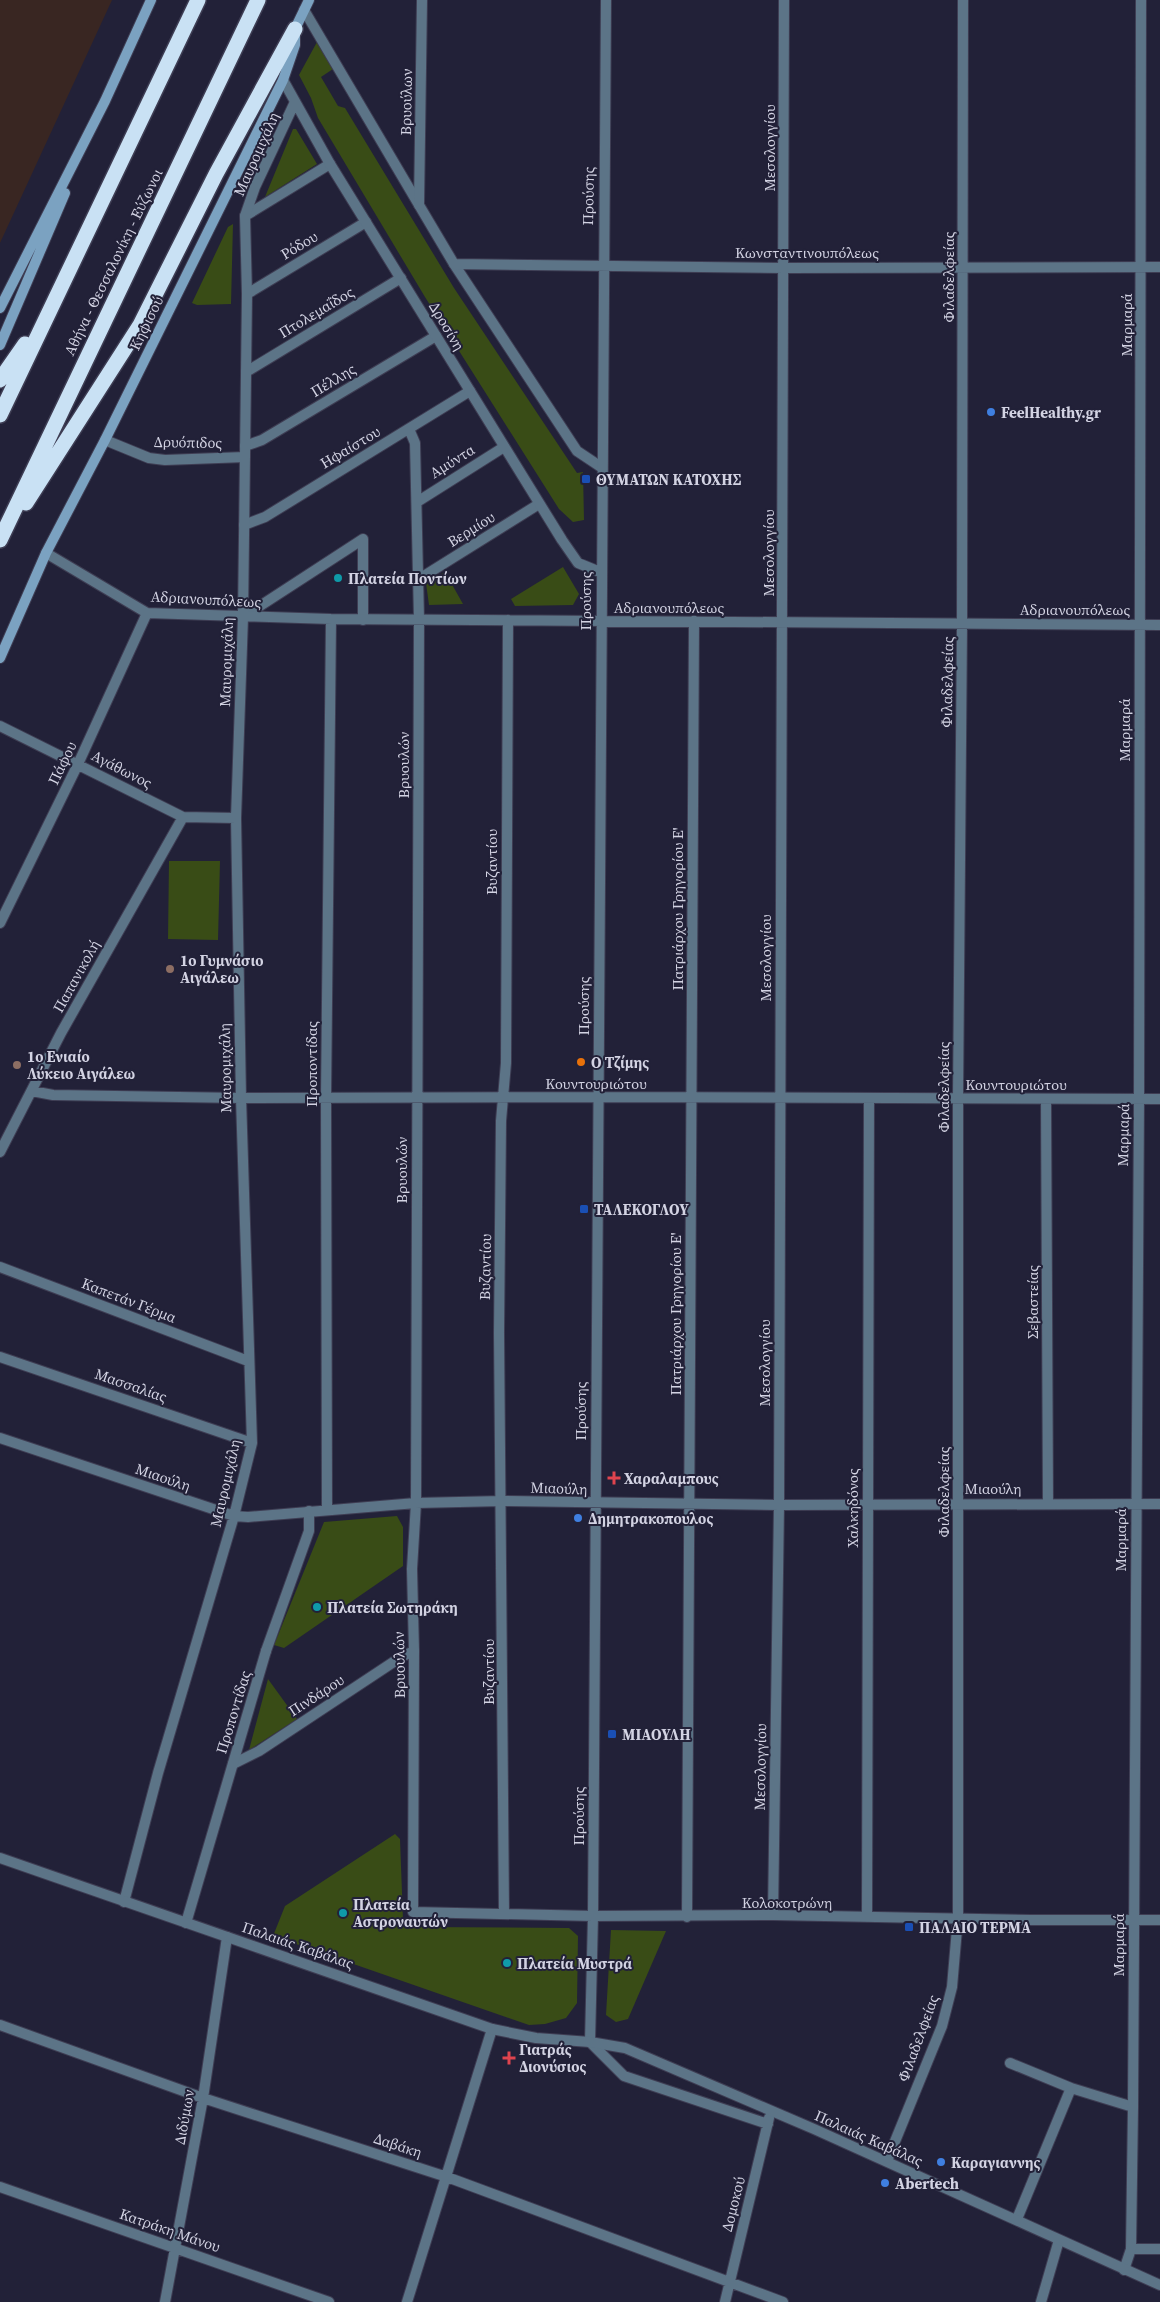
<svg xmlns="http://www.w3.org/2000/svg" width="1160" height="2302" font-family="'Source Serif 4',serif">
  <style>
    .industrial { fill: #392622 }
    .green { fill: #394c16 }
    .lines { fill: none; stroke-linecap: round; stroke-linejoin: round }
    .pedestrian-casing { stroke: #3e3d53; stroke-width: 12 }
    .minor-casing { stroke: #3e3d53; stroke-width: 12 }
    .tertiary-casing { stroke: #3e3d53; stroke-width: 12 }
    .secondary-casing { stroke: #3e3d53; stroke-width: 12 }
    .motorway-casing { stroke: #3e3d53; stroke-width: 18 }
    .pedestrian { stroke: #5c7487; stroke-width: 10 }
    .minor { stroke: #5c7487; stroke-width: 10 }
    .tertiary { stroke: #5c7487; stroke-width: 10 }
    .secondary { stroke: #7ba2c1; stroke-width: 10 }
    .motorway { stroke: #c9e1f4; stroke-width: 15 }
    .shop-dot { fill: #3f7fe0; stroke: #222138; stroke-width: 2 }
    .transit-dot { fill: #1a4fb4; stroke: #222138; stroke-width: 2 }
    .culture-dot { fill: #0f9aa8; stroke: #222138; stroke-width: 2 }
    .education-dot { fill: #8d6e63; stroke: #222138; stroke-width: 2 }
    .food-dot { fill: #e8710a; stroke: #222138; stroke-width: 2 }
    .health-dot { fill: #e0444e; stroke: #222138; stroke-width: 2 }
    .labels { text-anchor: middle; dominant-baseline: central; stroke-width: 4; stroke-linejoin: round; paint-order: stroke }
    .street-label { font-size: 15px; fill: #d3d3e3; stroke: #222138 }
    .poi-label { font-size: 15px; font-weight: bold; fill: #d3d3e3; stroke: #222138; text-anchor: start }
  </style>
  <rect width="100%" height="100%" fill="#222138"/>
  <!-- industrial -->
  <path class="industrial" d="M0,0H112L0,243Z"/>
  <!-- green -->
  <path class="green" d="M317,42L333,69L321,77L338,106L345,108L454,288L577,473L583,472L584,520L573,522L559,509L425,297L318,118L311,98L299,75Z
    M293,129H296L317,164L265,197Z
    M233,224L231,304L197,305L192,303L228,227Z
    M563,567L579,594L573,605L515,606L511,599Z
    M445,572L463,604L429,605L426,583Z
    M169,861H220L218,940L168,939Z
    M397,1516L403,1527V1566L284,1648L274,1645L324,1522Z
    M268,1679L297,1719L249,1750Z
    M395,1834L400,1839L403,1920L415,1927L569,1928L578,1936L577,2003L566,2018L545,2024L529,2025L273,1936L285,1906Z
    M611,1930L666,1931L628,2019L616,2022L606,2015Z"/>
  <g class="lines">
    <defs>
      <path id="pedestrian" d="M304,10L419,205
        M245,216L330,164
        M454,264L577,451L601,467
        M247,294L366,222
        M246,372L401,278
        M409,429L415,443L419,619
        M245,446L262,440L436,336
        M417,502L504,447
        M244,525L265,517L470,391
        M419,579L539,504
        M243,617L363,539V620
        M266,1651L309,1531V1511
        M233,1764L259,1751L401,1657L414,1651
        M1010,2063L1071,2088L1133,2107
        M1017,2219L1071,2088
        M1131,2249H1160"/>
      <path id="minor" d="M422,0L419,205L454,264L784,268L1160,267
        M606,0L593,1916L590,2042L624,2076L768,2124
        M283,80L330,164L562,540L578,563L600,572
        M105,440L149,458L165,460L245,457
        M46,553L147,613L331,619L1160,625
        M419,619L416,1503L412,1569L414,1651L413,1912L593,1916L773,1915L1031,1920H1160
        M0,726L183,817L236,818
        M0,923L78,764L147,613
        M32,1091L53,1095L241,1098L597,1097L1160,1099
        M1046,1099L1048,1504
        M0,1152L61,1033L183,817
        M0,1267L248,1361
        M0,1357L252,1443
        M0,1438L234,1516L248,1517L416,1503L502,1501L779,1505L1160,1504
        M327,1510L326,1098L331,619
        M124,1902L158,1773L234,1516L252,1443L241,1098L236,818L243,617L247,294L245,216L255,187L294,104
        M504,1913L499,1333L501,1121L506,1063L508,620
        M773,1915L779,1505L784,0
        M687,1917L694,621
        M867,1917L869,1098
        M186,1923L266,1651
        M0,2025L203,2098L447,2177L783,2302
        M887,2161L942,2026L952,1987L958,1917V1098L962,624L963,0
        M0,2187L329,2302
        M1124,2270L1131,2249L1133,2107L1139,1099L1141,0
        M165,2302L203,2098L227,1937
        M407,2302L492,2029
        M725,2302L769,2118
        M1041,2302L1059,2240"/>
      <path id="tertiary" d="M0,1858L492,2029L536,2038L590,2042L625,2048L814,2129L1160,2285"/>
      <path id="secondary" d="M0,308L105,101L151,0
        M0,345L65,193
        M0,658L46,553L105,440L283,80L295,45V29L309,0"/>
      <path id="motorway" d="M0,380L25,344
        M0,415L198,0
        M26,503L140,325L216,174L295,29
        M0,540L258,0"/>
    </defs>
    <!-- pedestrian casing -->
    <use href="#pedestrian" class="pedestrian-casing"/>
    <!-- minor casing -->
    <use href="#minor" class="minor-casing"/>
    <!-- tertiary casing -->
    <use href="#tertiary" class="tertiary-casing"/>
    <!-- secondary casing -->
    <use href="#secondary" class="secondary-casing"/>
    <!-- motorway casing -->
    <use href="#motorway" class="motorway-casing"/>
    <!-- pedestrian -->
    <use href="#pedestrian" class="pedestrian"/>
    <!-- minor -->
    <use href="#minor" class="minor"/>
    <!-- tertiary -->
    <use href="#tertiary" class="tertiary"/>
    <!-- secondary -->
    <use href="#secondary" class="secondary"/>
    <!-- motorway -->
    <use href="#motorway" class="motorway"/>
  </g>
  <!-- markers -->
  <g class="shop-dot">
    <circle cx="991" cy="412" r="5"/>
    <circle cx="578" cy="1518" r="5"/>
    <circle cx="941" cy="2162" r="5"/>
    <circle cx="885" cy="2183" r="5"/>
  </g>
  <g class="transit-dot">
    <rect x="581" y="474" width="10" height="10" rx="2.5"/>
    <rect x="579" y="1204" width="10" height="10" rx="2.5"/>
    <rect x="607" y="1729" width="10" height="10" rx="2.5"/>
    <rect x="904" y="1922" width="10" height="10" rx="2.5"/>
  </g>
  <g class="culture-dot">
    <circle cx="338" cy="578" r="5"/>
    <circle cx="317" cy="1607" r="5"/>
    <circle cx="343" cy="1913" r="5"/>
    <circle cx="507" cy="1963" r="5"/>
  </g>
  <g class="education-dot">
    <circle cx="170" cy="969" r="5"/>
    <circle cx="17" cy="1065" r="5"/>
  </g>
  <circle class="food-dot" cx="581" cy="1062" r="5"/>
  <g class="health-dot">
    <path d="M611.5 1470.5h5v5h5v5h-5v5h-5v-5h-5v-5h5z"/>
    <path d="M506.5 2050.5h5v5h5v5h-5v5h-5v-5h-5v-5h5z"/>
  </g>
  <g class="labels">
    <!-- street labels -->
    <g class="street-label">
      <text transform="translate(406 102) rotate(-89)">Βρυούλων</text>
      <text transform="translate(769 148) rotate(-90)">Μεσολογγίου</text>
      <text transform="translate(256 154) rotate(-66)">Μαυρομιχάλη</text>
      <text transform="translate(588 196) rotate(-89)">Προύσης</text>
      <text transform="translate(299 245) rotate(-31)">Ρόδου</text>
      <text x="807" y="252">Κωνσταντινουπόλεως</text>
      <text transform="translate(113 262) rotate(-64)">Αθήνα - Θεσσαλονίκη - Εύζωνοι</text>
      <text transform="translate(948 277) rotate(-90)">Φιλαδελφείας</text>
      <text transform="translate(316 312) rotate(-31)">Πτολεμαΐδος</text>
      <text transform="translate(146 323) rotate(-64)">Κηφισού</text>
      <text transform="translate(1126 325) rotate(-90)">Μαρμαρά</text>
      <text transform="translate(447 326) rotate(59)">Δροσίνη</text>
      <text transform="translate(333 380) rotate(-31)">Πέλλης</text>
      <text transform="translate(188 442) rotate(1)">Δρυόπιδος</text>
      <text transform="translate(350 447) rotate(-31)">Ηφαίστου</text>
      <text transform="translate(452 461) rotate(-32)">Αμύντα</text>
      <text transform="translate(471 529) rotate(-32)">Βερμίου</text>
      <text transform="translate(768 553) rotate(-90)">Μεσολογγίου</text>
      <text transform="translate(206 599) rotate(3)">Αδριανουπόλεως</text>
      <text transform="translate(585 601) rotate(-90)">Προύσης</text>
      <text x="669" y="607">Αδριανουπόλεως</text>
      <text x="1075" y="609">Αδριανουπόλεως</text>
      <text transform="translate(226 662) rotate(-88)">Μαυρομιχάλη</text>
      <text transform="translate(947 682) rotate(-89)">Φιλαδελφείας</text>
      <text transform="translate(1124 730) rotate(-90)">Μαρμαρά</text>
      <text transform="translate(62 763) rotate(-64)">Πάφου</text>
      <text transform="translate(403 765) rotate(-90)">Βρυουλών</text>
      <text transform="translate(122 769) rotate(27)">Αγάθωνος</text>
      <text transform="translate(491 862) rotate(-90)">Βυζαντίου</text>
      <text transform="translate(677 909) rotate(-90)">Πατριάρχου Γρηγορίου Ε'</text>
      <text transform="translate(765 958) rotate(-90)">Μεσολογγίου</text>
      <text transform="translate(76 976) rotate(-61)">Παπανικολή</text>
      <text transform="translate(583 1006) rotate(-90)">Προύσης</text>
      <text transform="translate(311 1064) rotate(-90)">Προποντίδας</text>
      <text transform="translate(225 1068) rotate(-91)">Μαυρομιχάλη</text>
      <text x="596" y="1083">Κουντουριώτου</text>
      <text x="1016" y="1084">Κουντουριώτου</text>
      <text transform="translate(943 1087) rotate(-90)">Φιλαδελφείας</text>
      <text transform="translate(1123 1135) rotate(-89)">Μαρμαρά</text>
      <text transform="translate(401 1170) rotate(-90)">Βρυουλών</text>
      <text transform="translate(485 1267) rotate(-89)">Βυζαντίου</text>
      <text transform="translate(129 1300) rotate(21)">Καπετάν Γέρμα</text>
      <text transform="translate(1032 1302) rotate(-90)">Σεβαστείας</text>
      <text transform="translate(675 1314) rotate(-90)">Πατριάρχου Γρηγορίου Ε'</text>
      <text transform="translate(764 1363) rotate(-90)">Μεσολογγίου</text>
      <text transform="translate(131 1385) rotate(19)">Μασσαλίας</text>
      <text transform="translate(580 1411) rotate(-90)">Προύσης</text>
      <text transform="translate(163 1477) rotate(19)">Μιαούλη</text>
      <text transform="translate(225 1483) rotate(-77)">Μαυρομιχάλη</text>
      <text transform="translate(559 1488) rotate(2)">Μιαούλη</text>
      <text x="993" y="1488">Μιαούλη</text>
      <text transform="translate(943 1492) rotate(-90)">Φιλαδελφείας</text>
      <text transform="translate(852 1508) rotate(-90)">Χαλκηδόνος</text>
      <text transform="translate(1120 1540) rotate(-90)">Μαρμαρά</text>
      <text transform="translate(399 1665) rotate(-91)">Βρυουλών</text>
      <text transform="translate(488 1672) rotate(-90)">Βυζαντίου</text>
      <text transform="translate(316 1695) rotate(-33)">Πινδάρου</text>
      <text transform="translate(233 1712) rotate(-73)">Προποντίδας</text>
      <text transform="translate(760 1767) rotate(-89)">Μεσολογγίου</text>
      <text transform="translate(578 1816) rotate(-90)">Προύσης</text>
      <text x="787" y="1902">Κολοκοτρώνη</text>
      <text transform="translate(298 1945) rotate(19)">Παλαιάς Καβάλας</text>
      <text transform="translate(1118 1945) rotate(-90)">Μαρμαρά</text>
      <text transform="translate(918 2038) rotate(-70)">Φιλαδελφείας</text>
      <text transform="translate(184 2117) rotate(-80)">Διδύμων</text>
      <text transform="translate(869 2138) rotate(24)">Παλαιάς Καβάλας</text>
      <text transform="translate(398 2145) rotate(18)">Δαβάκη</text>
      <text transform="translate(733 2204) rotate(-76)">Δομοκού</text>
      <text transform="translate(170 2230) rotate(19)">Κατράκη Μάνου</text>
    </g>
    <!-- poi labels -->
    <g class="poi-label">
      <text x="1001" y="412">FeelHealthy.gr</text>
      <text x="596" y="479">ΘΥΜΑΤΩΝ ΚΑΤΟΧΗΣ</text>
      <text x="348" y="578">Πλατεία Ποντίων</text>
      <text x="180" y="960">1ο Γυμνάσιο<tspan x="180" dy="17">Αιγάλεω</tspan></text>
      <text x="27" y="1056">1ο Ενιαίο<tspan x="27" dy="17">Λύκειο Αιγάλεω</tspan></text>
      <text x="591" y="1062">Ο Τζίμης</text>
      <text x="594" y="1209">ΤΑΛΕΚΟΓΛΟΥ</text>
      <text x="624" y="1478">Χαραλαμπους</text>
      <text x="588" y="1518">Δημητρακοπουλος</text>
      <text x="327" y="1607">Πλατεία Σωτηράκη</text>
      <text x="622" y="1734">ΜΙΑΟΥΛΗ</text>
      <text x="353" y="1904">Πλατεία<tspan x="353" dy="17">Αστροναυτών</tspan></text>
      <text x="919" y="1927">ΠΑΛΑΙΟ ΤΕΡΜΑ</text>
      <text x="517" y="1963">Πλατεία Μυστρά</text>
      <text x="519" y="2049">Γιατράς<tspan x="519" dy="17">Διονύσιος</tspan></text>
      <text x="951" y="2162">Καραγιαννης</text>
      <text x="895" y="2183">Abertech</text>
    </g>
  </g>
</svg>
